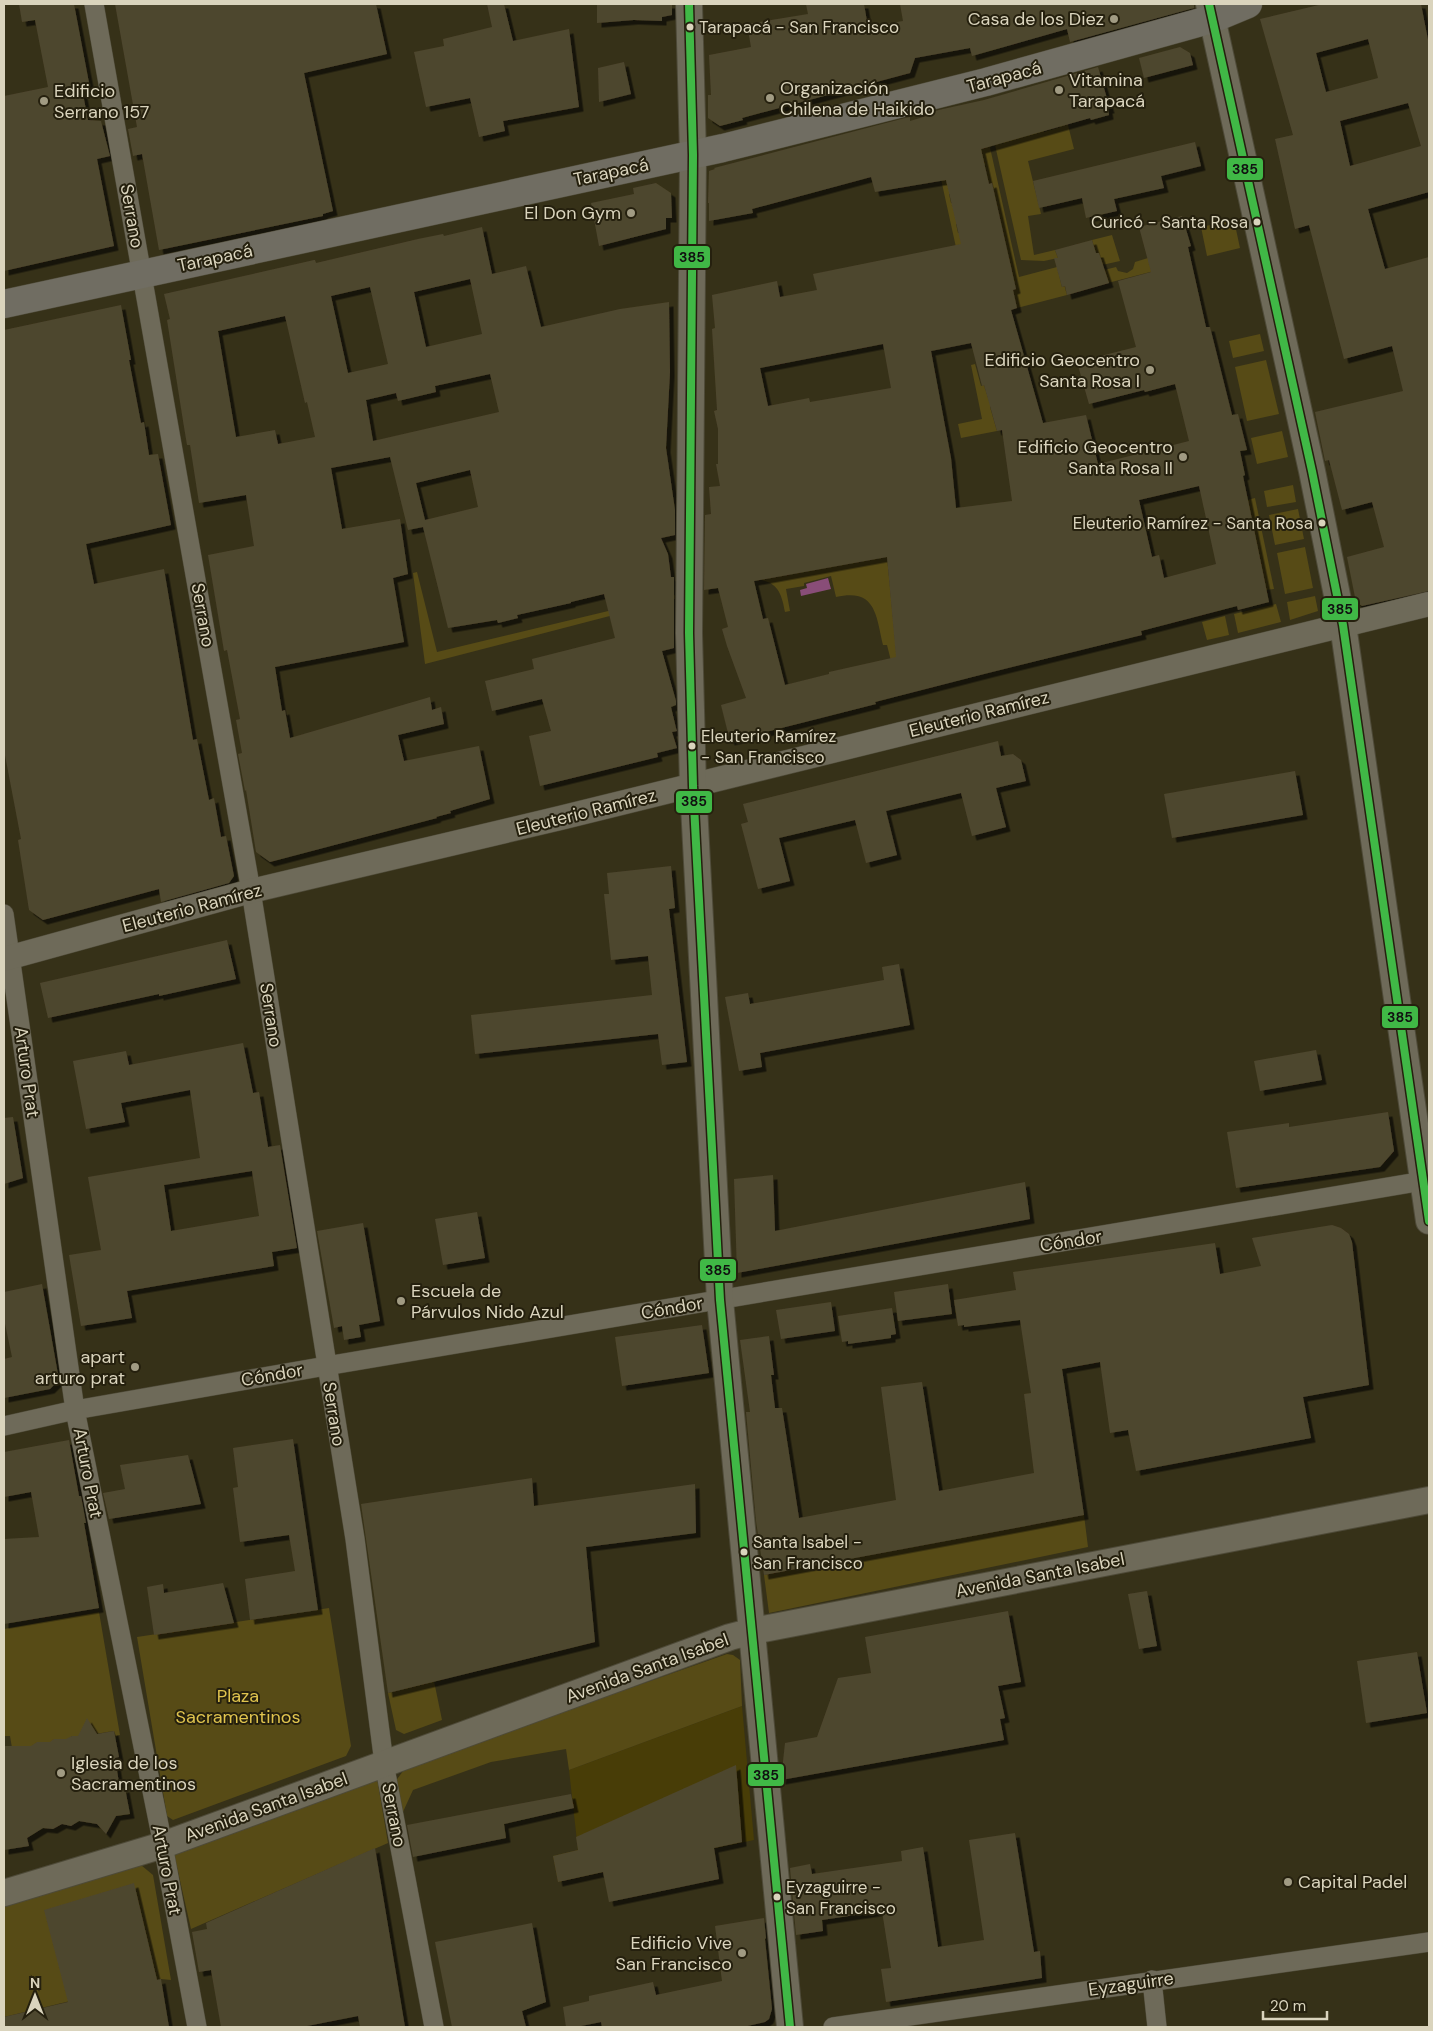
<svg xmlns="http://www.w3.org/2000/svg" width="1433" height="2031" font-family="'DM Sans',sans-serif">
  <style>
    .built { fill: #483d07 }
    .green { fill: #574b16 }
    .water { fill: #894d78 }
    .building { fill: #4e462e; fill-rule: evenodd; filter: url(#shadow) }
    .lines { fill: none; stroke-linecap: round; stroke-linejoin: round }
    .minor-casing { stroke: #4e4a38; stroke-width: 20 }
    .tertiary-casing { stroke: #4e4a38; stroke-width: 25 }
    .secondary-casing { stroke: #4e4a38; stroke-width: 28 }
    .primary-casing { stroke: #4e4a38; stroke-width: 29 }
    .minor { stroke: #6e6a59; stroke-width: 19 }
    .tertiary { stroke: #6e6a59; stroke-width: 24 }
    .secondary { stroke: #6e6a59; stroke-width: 26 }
    .primary { stroke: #706d62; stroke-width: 28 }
    .bus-1-casing { stroke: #25200e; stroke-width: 11 }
    .bus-1 { stroke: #40b846; stroke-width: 8 }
    .poi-dot { fill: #a19b83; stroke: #25200e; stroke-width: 2 }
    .bus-dot { fill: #dad4bd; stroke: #25200e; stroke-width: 2 }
    .labels { text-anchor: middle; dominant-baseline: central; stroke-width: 4; stroke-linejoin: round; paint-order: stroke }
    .bus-label { font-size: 17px; fill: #dad4bd; stroke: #25200e; text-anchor: start }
    .poi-label { font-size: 18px; fill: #dad4bd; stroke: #25200e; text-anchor: end }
    .street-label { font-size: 18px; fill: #dad4bd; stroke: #25200e }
    .park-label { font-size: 18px; fill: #e0c44e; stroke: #25200e }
    .line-badge { stroke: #25200e; stroke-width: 2 }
    .pale-badge-label { font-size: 14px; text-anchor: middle; font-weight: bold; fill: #111 }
  </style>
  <defs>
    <filter id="shadow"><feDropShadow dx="4.5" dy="4.5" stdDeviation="0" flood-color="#0009"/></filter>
  </defs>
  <rect width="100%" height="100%" fill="#363118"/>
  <!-- built -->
  <path class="built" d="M742,1706L754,1840L558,1882L553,1856L578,1850L569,1770Z"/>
  <!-- green -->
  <path class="green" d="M1067,121L1074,149L1028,161L1041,214L1028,216L1034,255L1055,250L1058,258L1044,261L1021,260L995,145L1004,143V139C1018,141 1030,135 1042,129L1044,132L1060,127V124Z
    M989,143L1019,277L1057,267L1062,287L1065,286L1067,295L1017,308L1013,290L1016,289L1012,272L1006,259L1009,258L992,183L989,184L985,165L979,166L978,149Z
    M937,161H938L952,193L949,194L951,203H954L959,223L956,224L958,233H961L967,258L961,270Z
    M1234,220L1240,248L1207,256L1201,227Z
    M1112,235L1120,261L1102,265L1099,253H1096L1092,240Z
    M1148,258L1154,271L1104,284L1100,271L1116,267L1118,271L1127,273L1133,269L1135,262Z
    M1260,334L1264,351L1233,358L1229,341Z
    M1266,360L1279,414L1247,421L1235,367Z
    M975,364L981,386L984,385L989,401H991L990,407L997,431L961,438L958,424L982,419L971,365Z
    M1282,431L1288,457L1257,464L1251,438Z
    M1293,485L1296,502L1267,507L1264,491Z
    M1255,498L1274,589L1266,590L1247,500Z
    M1298,509L1304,539L1275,545L1269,515Z
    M1305,547L1313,588L1285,594L1277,553Z
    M887,557L897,660L891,661L887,645H883C876,615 876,588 836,597L831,576L804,583V586L786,589L790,611L785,612C782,596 779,583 761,580Z
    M417,572L437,652L675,595V599L425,664L413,573Z
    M1315,596L1318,611L1290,620L1287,602Z
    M1276,604L1281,622L1238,633L1234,614Z
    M1225,616L1229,635L1207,640L1202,622Z
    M1084,1515L1088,1547L769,1613L764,1575Z
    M329,1608L351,1746L346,1756L173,1820L167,1816L137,1637Z
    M99,1612L120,1735L116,1736L114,1731L95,1734L84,1726L79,1738L72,1736L68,1740L50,1744L26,1748L19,1746L13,1754L10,1736H4V1629Z
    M727,1654L733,1655L740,1660L742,1706L569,1770L566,1749L491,1762L413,1790L402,1814L395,1782L406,1767Z
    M434,1681L442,1720L404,1734L396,1730L388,1693Z
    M377,1778L388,1843L191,1929L174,1854Z
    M141,1865L153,1875L171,1980L161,1979L4,2017V1902Z"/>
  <!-- water -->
  <path class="water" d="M828,578L831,589L801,596L800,590L807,588L806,584Z"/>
  <!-- building -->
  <path class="building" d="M19,4H74L90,88L82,89L88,120L101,121L110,156L97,159L114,246L4,271V96L48,87L35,20L22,22Z
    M115,4H376L387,54L304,73L333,211L323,214V216L159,250L142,154L133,156L128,129L137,127Z
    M487,4H504L513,41L569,29L579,107L503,121L505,131L479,137L470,98L426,107L414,52L444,46L443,39L492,27Z
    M597,4H672V15L662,17V21L634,20L597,23Z
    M806,4H864L868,27L903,21L900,4H1194V8L1070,42L1067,29L972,56L970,48L915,58L910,73L742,118L743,120L720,126L708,118V95H711L709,55L751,47L747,24L808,14Z
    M1323,4H1421L1429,45V192L1368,209L1385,269L1429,257V591L1362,606L1356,602L1347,557L1384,547L1372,502L1342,510L1329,460L1325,461L1315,412L1403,391L1392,346L1344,359L1309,225L1295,229L1275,139L1293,135L1260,19ZM1368,39L1378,78L1326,92L1316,53ZM1408,103L1421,146L1350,166L1340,121Z
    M1180,47L1190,53L1193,65L1144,78L1139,58Z
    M624,62L631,94L599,102L598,68Z
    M1098,67L1110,109H1108L1109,115L1091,120L1090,118L981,149L989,184L992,183L1016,289L1013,290L1017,308L1011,310L1043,423L1086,415L1098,464L1189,441L1175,384L1145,392L1144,390L1089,404L1077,362L1136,347L1118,281L1151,272L1139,227L1182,216L1191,246L1188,247L1206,327H1210L1232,415L1238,414L1247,450L1240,451L1245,475L1243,476L1269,602L1238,610L1237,606L1141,631L1142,635L988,673L875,702L876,704L730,741L721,705L746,698L727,646L722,629L728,627L718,588L704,590L705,515L711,514L709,487L720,486L716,464H718V429L714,411L717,410L712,329L715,328L712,295L777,281L780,297L817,290L813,274L961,244L946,180L875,192L871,177L752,209L753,213L709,221V203H708L709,171L715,169L714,168L905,118L910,117V121L930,115L935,111L943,109L984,100ZM971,343L982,386L984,385L997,431L1002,430L1012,501L956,508L951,458L931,351ZM883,344L891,388L810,402L809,398L768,406L760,368ZM1199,486L1216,564L1164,578L1159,555L1152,557L1139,500ZM887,557L896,657L829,672V674L785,685L768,618L763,619L754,581Z
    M1195,142L1201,166L1161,176L1164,188L1114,199L1117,211L1086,218L1082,198L1039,208L1033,181Z
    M656,183L671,193L672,218H666V229L599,246L591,203L634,194L633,188Z
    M482,227L492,274L526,266L541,327L620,309L669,302L670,372L666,448L675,510V535L661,538L668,554L671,577H674V648L662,651L676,701V705L671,707L676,728L677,731L672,732L677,748L657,753L658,757L540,786L529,736L551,731L542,699L492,711L485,681L534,669L532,659L615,638L604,594L571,602V603L517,615L518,618L498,623L497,620L448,628L423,527L408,530L390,457L331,468L342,529L400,519L408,574L393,578L404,642L275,667L282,711L285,710L290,738L430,697L432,710L441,707L444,724L398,735L404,761L479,746L490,799L450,811L451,813L436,817L437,818L270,862L256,852L246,790L245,791L238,754L242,753L236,720L240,719L227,650L224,651L208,555L254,546L246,495L199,503L190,445H187L184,427L167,320L170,319L164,294L314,260H315L316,263L418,239L443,234L444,236ZM470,279L482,334L426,347L414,292ZM370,287L388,364L348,373L331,296ZM285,316L305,403L307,402L315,437L278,444L275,430L236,437L218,331ZM490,374L499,412L373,441L366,400L396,393L398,401L436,392L435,386ZM470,470L478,507L425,520L416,483Z
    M1092,240L1096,253H1099L1109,283L1067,295L1065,286L1062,287L1054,258H1058L1055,250Z
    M121,305L131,360H129L141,423L144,422L149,455L158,454L171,525L86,544L94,584L164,569L193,740L197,739L209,800L214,798L221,837L226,836L234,876L229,883L161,902L159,889L43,920L29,910L18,840L21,839L4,750V330Z
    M998,741L1001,756L1013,754L1021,760L1026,781L996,788L1006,827L972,836L961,793L886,811L897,855L866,863L855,820L779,838L790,881L758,889L741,824L748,822L743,804Z
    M1295,771L1303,815L1172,838L1164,794Z
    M671,866L675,908L669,909L687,1062L662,1065L658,1034L475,1054L471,1015L652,995L648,956L611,960L604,894H609L607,873Z
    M227,940L236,979L159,996V994L48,1018L40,983Z
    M899,964L910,1025L760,1053L762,1067L739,1071L725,997L748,993L750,1004L884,980L882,967Z
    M243,1043L253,1093L259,1092L268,1147L280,1145L297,1248L272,1252L274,1266L127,1291L132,1318L81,1326L69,1255L101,1250L88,1177L200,1158L190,1090L121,1103L125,1122L86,1129L73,1061L126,1051L129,1065ZM252,1171L259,1216L171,1231L164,1185Z
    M1316,1050L1322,1080L1260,1091L1254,1061Z
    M1388,1112L1394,1151L1380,1167L1236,1188L1227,1132L1289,1123V1127Z
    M13,1117L23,1178L4,1184V1118Z
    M773,1175L775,1231L1025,1182L1030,1219L737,1273L734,1179Z
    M477,1212L485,1258L443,1265L435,1219Z
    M363,1223L380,1321L359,1325L361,1337L344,1340L342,1326L334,1328L317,1231Z
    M1332,1225L1341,1228L1349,1234L1352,1242L1369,1385L1303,1397L1311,1438L1136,1471L1128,1430L1110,1433L1100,1362L1062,1369L1084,1515L764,1575L756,1521L746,1412H750L740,1340L769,1336L774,1375H771L775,1408H782L799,1518L896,1500L881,1387L922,1382L939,1491L1034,1473L1024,1394L1031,1393L1020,1320L964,1327V1325L958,1326L954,1300L1016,1290L1013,1272L1215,1243L1220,1274L1261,1266L1252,1238Z
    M42,1284L59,1380L50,1389L4,1398V1359L12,1357L4,1319V1292Z
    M948,1284L952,1314L898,1321L894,1292Z
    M831,1302L835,1331L781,1339L776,1310Z
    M892,1308L896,1334L891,1335V1338L848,1344V1341L842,1342L838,1316Z
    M702,1325L709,1373L622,1386L615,1337Z
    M293,1439L318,1610L250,1620L245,1579L295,1571L289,1535L240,1542L233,1488L238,1487L233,1448Z
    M69,1440L79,1496H81L86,1523H84L99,1608L4,1624V1539L39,1537L31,1492L4,1497V1452Z
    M188,1455L201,1504L109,1519L103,1493L125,1489L120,1465Z
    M532,1478L534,1506L695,1484L696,1533L586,1547L595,1642L388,1693L361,1504Z
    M223,1583L234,1623L154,1635L147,1587L163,1584L164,1593Z
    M1147,1591L1157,1646L1139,1649L1128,1594Z
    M1008,1611L1021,1682L998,1686L1005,1718L1000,1719L1004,1740L781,1780L785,1743L817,1737L838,1678L871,1673L865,1637Z
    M1417,1652L1427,1713L1366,1723L1357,1661Z
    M87,1718L97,1734L114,1731L119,1757L115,1758L120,1789L125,1788L130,1814L116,1816L106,1834L97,1824L79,1821L71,1826L62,1824L53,1829L43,1828L27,1838L29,1846L4,1850V1746H31L37,1742H50L54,1739H66L72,1736H78Z
    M736,1765L742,1842L714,1848L719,1879L609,1902L603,1872L558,1882L553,1856L578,1850L576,1837Z
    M571,1794L574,1808L504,1824L506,1838L413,1857L407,1825Z
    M1015,1833L1034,1952L1040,1951L1042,1978L886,2002L881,1969L891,1968L882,1911L822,1920L823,1931L796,1935L790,1868L810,1864L812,1874L902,1861L901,1851L923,1847L938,1947L984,1940L969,1840Z
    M375,1848L405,2027H360L358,2016L302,2027H221L211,1970L199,1972L192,1932L207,1929L206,1923Z
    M134,1883L157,1980L161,1979L169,2027H4V2017L68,2002L44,1910Z
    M764,1918L766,1938L765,1939L772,2009L769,2019L765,2022L743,2027H602L601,2022L576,2027H566L563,2007L589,2001V1996L653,1982L656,1995L722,1981L715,1926Z
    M532,1923L546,2002L522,2011L526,2027H452L435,1942Z"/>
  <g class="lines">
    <defs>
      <path id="minor" d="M94,4L251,891L355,1539L384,1763L434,2027
        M4,914L75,1410L163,1845L197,2027
        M4,1426L75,1410L326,1366L1429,1180
        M1152,1980L1157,2027
        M833,2027L1429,1942"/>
      <path id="tertiary" d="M4,959L251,891L560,818L1429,604"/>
      <path id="secondary" d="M689,4L693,155L689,633L693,786L720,1300L790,2027
        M1209,4L1312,471L1343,625L1429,1221
        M4,1893L163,1845L730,1637L753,1631L1429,1500"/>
      <path id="primary" d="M4,304L723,148L986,82L1212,19L1248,4"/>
    </defs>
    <!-- minor casing -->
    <use href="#minor" class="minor-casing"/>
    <!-- tertiary casing -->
    <use href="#tertiary" class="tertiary-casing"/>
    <!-- secondary casing -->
    <use href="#secondary" class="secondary-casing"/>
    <!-- primary casing -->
    <use href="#primary" class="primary-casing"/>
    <!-- minor -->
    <use href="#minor" class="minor"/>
    <!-- tertiary -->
    <use href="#tertiary" class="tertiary"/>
    <!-- secondary -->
    <use href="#secondary" class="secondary"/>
    <!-- primary -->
    <use href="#primary" class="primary"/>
    <defs>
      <path id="bus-1" d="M689,4L693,155L689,633L693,786L720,1300L790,2027
        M1209,4L1312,471L1343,625L1429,1221"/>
    </defs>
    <!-- bus-1 casing -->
    <use href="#bus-1" class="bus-1-casing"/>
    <!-- bus-1 -->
    <use href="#bus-1" class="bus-1"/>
  </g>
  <!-- markers -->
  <g class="poi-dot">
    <circle cx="1114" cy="19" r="5"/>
    <circle cx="1059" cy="90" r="5"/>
    <circle cx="770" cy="98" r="5"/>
    <circle cx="44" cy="101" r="5"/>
    <circle cx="631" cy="213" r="5"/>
    <circle cx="1150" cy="370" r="5"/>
    <circle cx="1183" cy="457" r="5"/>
    <circle cx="401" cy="1301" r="5"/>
    <circle cx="135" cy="1367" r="5"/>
    <circle cx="61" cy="1773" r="5"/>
    <circle cx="1288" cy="1882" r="5"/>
    <circle cx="742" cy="1953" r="5"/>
  </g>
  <g class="bus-dot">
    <circle cx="690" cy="27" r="4.5"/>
    <circle cx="1257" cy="222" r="4.5"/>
    <circle cx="1322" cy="523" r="4.5"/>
    <circle cx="692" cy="746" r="4.5"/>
    <circle cx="744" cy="1552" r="4.5"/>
    <circle cx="777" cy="1897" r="4.5"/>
  </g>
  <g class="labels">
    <!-- bus labels -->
    <g class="bus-label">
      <text x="699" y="27">Tarapacá - San Francisco</text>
      <text x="1248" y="222" text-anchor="end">Curicó - Santa Rosa</text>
      <text x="1313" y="523" text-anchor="end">Eleuterio Ramírez - Santa Rosa</text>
      <text x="701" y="736">Eleuterio Ramírez<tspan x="701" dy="21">- San Francisco</tspan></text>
      <text x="753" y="1542">Santa Isabel -<tspan x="753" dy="21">San Francisco</tspan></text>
      <text x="786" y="1887">Eyzaguirre -<tspan x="786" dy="21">San Francisco</tspan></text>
    </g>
    <!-- poi labels -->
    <g class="poi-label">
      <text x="1104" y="19">Casa de los Diez</text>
      <text x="1069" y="80" text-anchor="start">Vitamina<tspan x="1069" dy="21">Tarapacá</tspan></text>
      <text x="780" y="88" text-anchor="start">Organización<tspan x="780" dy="21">Chilena de Haikido</tspan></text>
      <text x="54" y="91" text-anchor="start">Edificio<tspan x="54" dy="21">Serrano 157</tspan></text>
      <text x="621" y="213">El Don Gym</text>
      <text x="1140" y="360">Edificio Geocentro<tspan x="1140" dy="21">Santa Rosa I</tspan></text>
      <text x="1173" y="447">Edificio Geocentro<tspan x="1173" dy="21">Santa Rosa II</tspan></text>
      <text x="411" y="1291" text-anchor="start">Escuela de<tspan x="411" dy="21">Párvulos Nido Azul</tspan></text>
      <text x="125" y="1357">apart<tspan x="125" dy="21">arturo prat</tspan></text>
      <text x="71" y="1763" text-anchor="start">Iglesia de los<tspan x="71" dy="21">Sacramentinos</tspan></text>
      <text x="1298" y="1882" text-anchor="start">Capital Padel</text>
      <text x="732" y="1943">Edificio Vive<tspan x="732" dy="21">San Francisco</tspan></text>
    </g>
    <!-- street labels -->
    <g class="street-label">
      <text transform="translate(1004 77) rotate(-15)">Tarapacá</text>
      <text transform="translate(611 172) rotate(-12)">Tarapacá</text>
      <text transform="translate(132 216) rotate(80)">Serrano</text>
      <text transform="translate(215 258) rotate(-12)">Tarapacá</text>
      <text transform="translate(203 615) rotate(80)">Serrano</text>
      <text transform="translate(979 714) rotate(-14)">Eleuterio Ramírez</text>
      <text transform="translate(586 812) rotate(-14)">Eleuterio Ramírez</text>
      <text transform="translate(192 908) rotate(-15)">Eleuterio Ramírez</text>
      <text transform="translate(271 1015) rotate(81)">Serrano</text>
      <text transform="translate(27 1072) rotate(82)">Arturo Prat</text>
      <text transform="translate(1071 1241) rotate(-9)">Cóndor</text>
      <text transform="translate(672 1308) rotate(-10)">Cóndor</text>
      <text transform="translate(272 1375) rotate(-10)">Cóndor</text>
      <text transform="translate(334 1414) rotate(81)">Serrano</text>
      <text transform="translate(88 1473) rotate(79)">Arturo Prat</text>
      <text transform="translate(1040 1575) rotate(-11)">Avenida Santa Isabel</text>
      <text transform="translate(647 1668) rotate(-20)">Avenida Santa Isabel</text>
      <text transform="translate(266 1807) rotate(-20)">Avenida Santa Isabel</text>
      <text transform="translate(394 1815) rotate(79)">Serrano</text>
      <text transform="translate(167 1870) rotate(79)">Arturo Prat</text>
      <text transform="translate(1131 1984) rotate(-8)">Eyzaguirre</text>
    </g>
    <!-- park labels -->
    <g class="park-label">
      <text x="238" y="1696">Plaza<tspan x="238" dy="21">Sacramentinos</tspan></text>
    </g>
  </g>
  <g class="line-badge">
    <rect x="1226" y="157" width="38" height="24" rx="5" fill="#40b846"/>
    <rect x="673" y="245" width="38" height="24" rx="5" fill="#40b846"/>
    <rect x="1321" y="597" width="38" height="24" rx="5" fill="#40b846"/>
    <rect x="675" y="790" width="38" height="24" rx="5" fill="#40b846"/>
    <rect x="1381" y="1005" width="38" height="24" rx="5" fill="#40b846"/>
    <rect x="699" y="1258" width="38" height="24" rx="5" fill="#40b846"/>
    <rect x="747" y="1763" width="38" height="24" rx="5" fill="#40b846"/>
  </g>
  <g class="pale-badge-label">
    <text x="1245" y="174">385</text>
    <text x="692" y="262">385</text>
    <text x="1340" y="614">385</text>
    <text x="694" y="806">385</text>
    <text x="1400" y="1022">385</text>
    <text x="718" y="1275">385</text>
    <text x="766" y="1780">385</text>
  </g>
  <!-- border -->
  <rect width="1433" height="2031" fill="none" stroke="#dad4bd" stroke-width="10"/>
  <!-- north arrow -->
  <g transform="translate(35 1996)" stroke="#25200e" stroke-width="4" paint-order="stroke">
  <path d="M0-4L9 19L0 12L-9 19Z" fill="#dad4bd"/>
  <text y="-8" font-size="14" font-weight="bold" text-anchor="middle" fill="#dad4bd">N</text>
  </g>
  <!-- scale -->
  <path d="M1263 2011v8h64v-8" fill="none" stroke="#dad4bd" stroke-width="2.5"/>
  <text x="1270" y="2011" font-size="15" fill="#dad4bd" stroke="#25200e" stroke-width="4" paint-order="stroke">20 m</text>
</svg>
